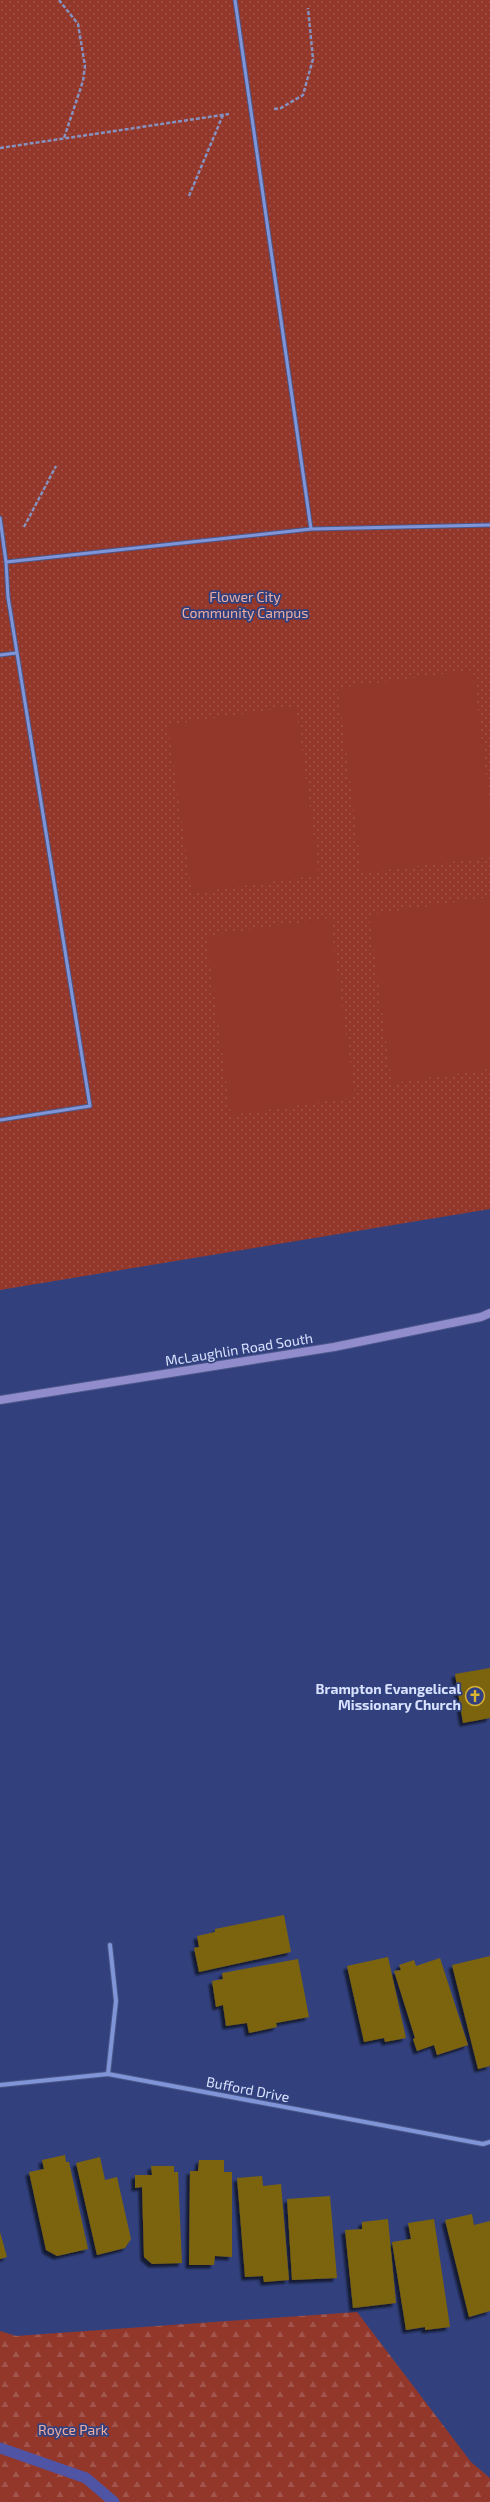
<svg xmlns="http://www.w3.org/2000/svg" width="490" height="2502" font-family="'Exo 2',sans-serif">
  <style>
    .forest { fill: url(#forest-firs) }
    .park { fill: url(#park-dots) }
    .garden { fill: #93372b }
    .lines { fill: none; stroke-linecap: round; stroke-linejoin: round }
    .stream { stroke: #5054a5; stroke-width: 11 }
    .building { fill: #7c630f; filter: url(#shadow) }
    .service-casing { stroke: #4b5789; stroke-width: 5 }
    .minor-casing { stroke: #4b5789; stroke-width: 6 }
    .secondary-casing { stroke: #4b5789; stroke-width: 10 }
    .path { stroke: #8592bf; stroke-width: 2.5; stroke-dasharray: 4 2; stroke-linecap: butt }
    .service { stroke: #8095d8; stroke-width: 3 }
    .minor { stroke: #8095d8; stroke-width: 4 }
    .secondary { stroke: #918ccc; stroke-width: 8 }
    .labels { text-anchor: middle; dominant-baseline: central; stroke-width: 3.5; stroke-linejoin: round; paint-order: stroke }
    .park-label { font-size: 14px; fill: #edada1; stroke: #32417e }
    .street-label { font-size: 14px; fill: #d8e2ff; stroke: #32417e }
    .poi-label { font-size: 14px; font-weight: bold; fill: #d8e2ff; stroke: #32417e; text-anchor: end }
  </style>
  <defs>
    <pattern id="forest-firs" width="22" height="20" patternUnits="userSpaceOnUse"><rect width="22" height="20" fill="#93372b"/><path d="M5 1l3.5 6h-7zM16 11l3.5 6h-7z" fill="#a1544b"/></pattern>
    <pattern id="park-dots" width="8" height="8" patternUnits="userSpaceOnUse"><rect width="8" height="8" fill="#93372b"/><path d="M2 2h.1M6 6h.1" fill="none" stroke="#a1544b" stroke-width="1.8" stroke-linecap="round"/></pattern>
    <filter id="shadow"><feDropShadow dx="-3.5" dy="3.5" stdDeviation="1" flood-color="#0009"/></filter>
  </defs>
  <rect width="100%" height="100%" fill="#32417e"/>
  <!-- forest -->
  <path class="forest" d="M357,2312L471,2462L490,2478V2502H0V2331L16,2336Z"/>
  <!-- park -->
  <path class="park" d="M0,0H490V1209L0,1290Z"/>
  <!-- garden -->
  <path class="garden" d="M473,670L490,806V857L362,873L338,688Z
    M296,706L319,875L192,893L168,725Z
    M490,897V1069L392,1083L369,915Z
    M330,918L355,1097L231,1115L206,936Z"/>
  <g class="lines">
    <!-- stream -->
    <path class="stream" d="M0,2448L86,2478L114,2502"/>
  </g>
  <!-- building -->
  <path class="building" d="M490,1668V1718L463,1723L455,1674Z
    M284,1915L291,1952L199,1972L194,1948L199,1947L197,1936L215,1932V1929Z
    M490,1956V2066L478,2069L452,1965Z
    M388,1957L406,2038L385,2042L384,2038L364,2042L347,1966Z
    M440,1958L468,2045L437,2055L434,2045L417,2051L413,2039L415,2038L394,1971L401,1970L399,1965L414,1960L416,1966Z
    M298,1959L309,2017L276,2023L277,2027L249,2033L247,2023L226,2026L223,2005L216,2007L212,1981L223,1979L222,1973Z
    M65,2155L66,2162H69L88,2249L57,2256L46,2250L29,2172L44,2169L42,2160Z
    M100,2157L105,2180L117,2177L131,2239L125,2248L97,2255L76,2163Z
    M199,2160H224V2172H232V2257L215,2256L214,2265H189L190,2171H198Z
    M151,2166H174V2172H178L182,2263L152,2264L144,2257L142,2187L135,2188V2175H152Z
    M262,2176L263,2186L281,2184L289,2280L264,2282L263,2276L245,2277L237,2178Z
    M330,2196L337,2278L292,2280L287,2199Z
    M472,2214L474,2225L490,2221V2311L469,2317L445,2220Z
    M388,2219L396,2303L353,2308L345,2230L362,2229V2222Z
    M434,2219L450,2327L425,2330V2327L406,2330L392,2242L411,2239L408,2223Z
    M0,2232L7,2257L0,2259Z"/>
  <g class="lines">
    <defs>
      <path id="service" d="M235,0L311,529L490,525
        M0,518L6,562L311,529
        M0,655L16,653
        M0,1120L90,1106L8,597L6,562"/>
      <path id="minor" d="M108,2074L116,2001L110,1945
        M0,2085L108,2074L483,2144L490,2142"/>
      <path id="secondary" d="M0,1400L334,1347L481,1317L490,1313"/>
    </defs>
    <!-- service casing -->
    <use href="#service" class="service-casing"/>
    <!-- minor casing -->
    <use href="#minor" class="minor-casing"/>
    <!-- secondary casing -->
    <use href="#secondary" class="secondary-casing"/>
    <!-- path -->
    <path class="path" d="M59,0L78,24L85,66L83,81L64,138
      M274,109L281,108L303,95L313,59L308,8
      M0,148L229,114
      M189,196L223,115
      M24,527L56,466"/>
    <!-- service -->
    <use href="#service" class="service"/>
    <!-- minor -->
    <use href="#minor" class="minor"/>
    <!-- secondary -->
    <use href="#secondary" class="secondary"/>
  </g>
  <!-- icons -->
  <defs>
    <symbol id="church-ring" viewBox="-11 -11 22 22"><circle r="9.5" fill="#32417e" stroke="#dbb333" stroke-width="1.5"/><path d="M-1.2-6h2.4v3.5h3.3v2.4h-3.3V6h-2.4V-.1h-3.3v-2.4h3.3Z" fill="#dbb333"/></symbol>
  </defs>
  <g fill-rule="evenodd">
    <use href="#church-ring" x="464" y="1685" width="22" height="22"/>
  </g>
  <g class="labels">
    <!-- park labels -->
    <g class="park-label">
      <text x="245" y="596">Flower City<tspan x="245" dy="16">Community Campus</tspan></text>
      <text x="73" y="2429">Royce Park</text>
    </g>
    <!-- street labels -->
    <g class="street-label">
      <text transform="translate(239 1349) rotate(-9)">McLaughlin Road South</text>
      <text transform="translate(248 2089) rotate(11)">Bufford Drive</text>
    </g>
    <!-- poi labels -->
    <g class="poi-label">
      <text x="461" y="1688">Brampton Evangelical<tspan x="461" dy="16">Missionary Church</tspan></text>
    </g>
  </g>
</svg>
